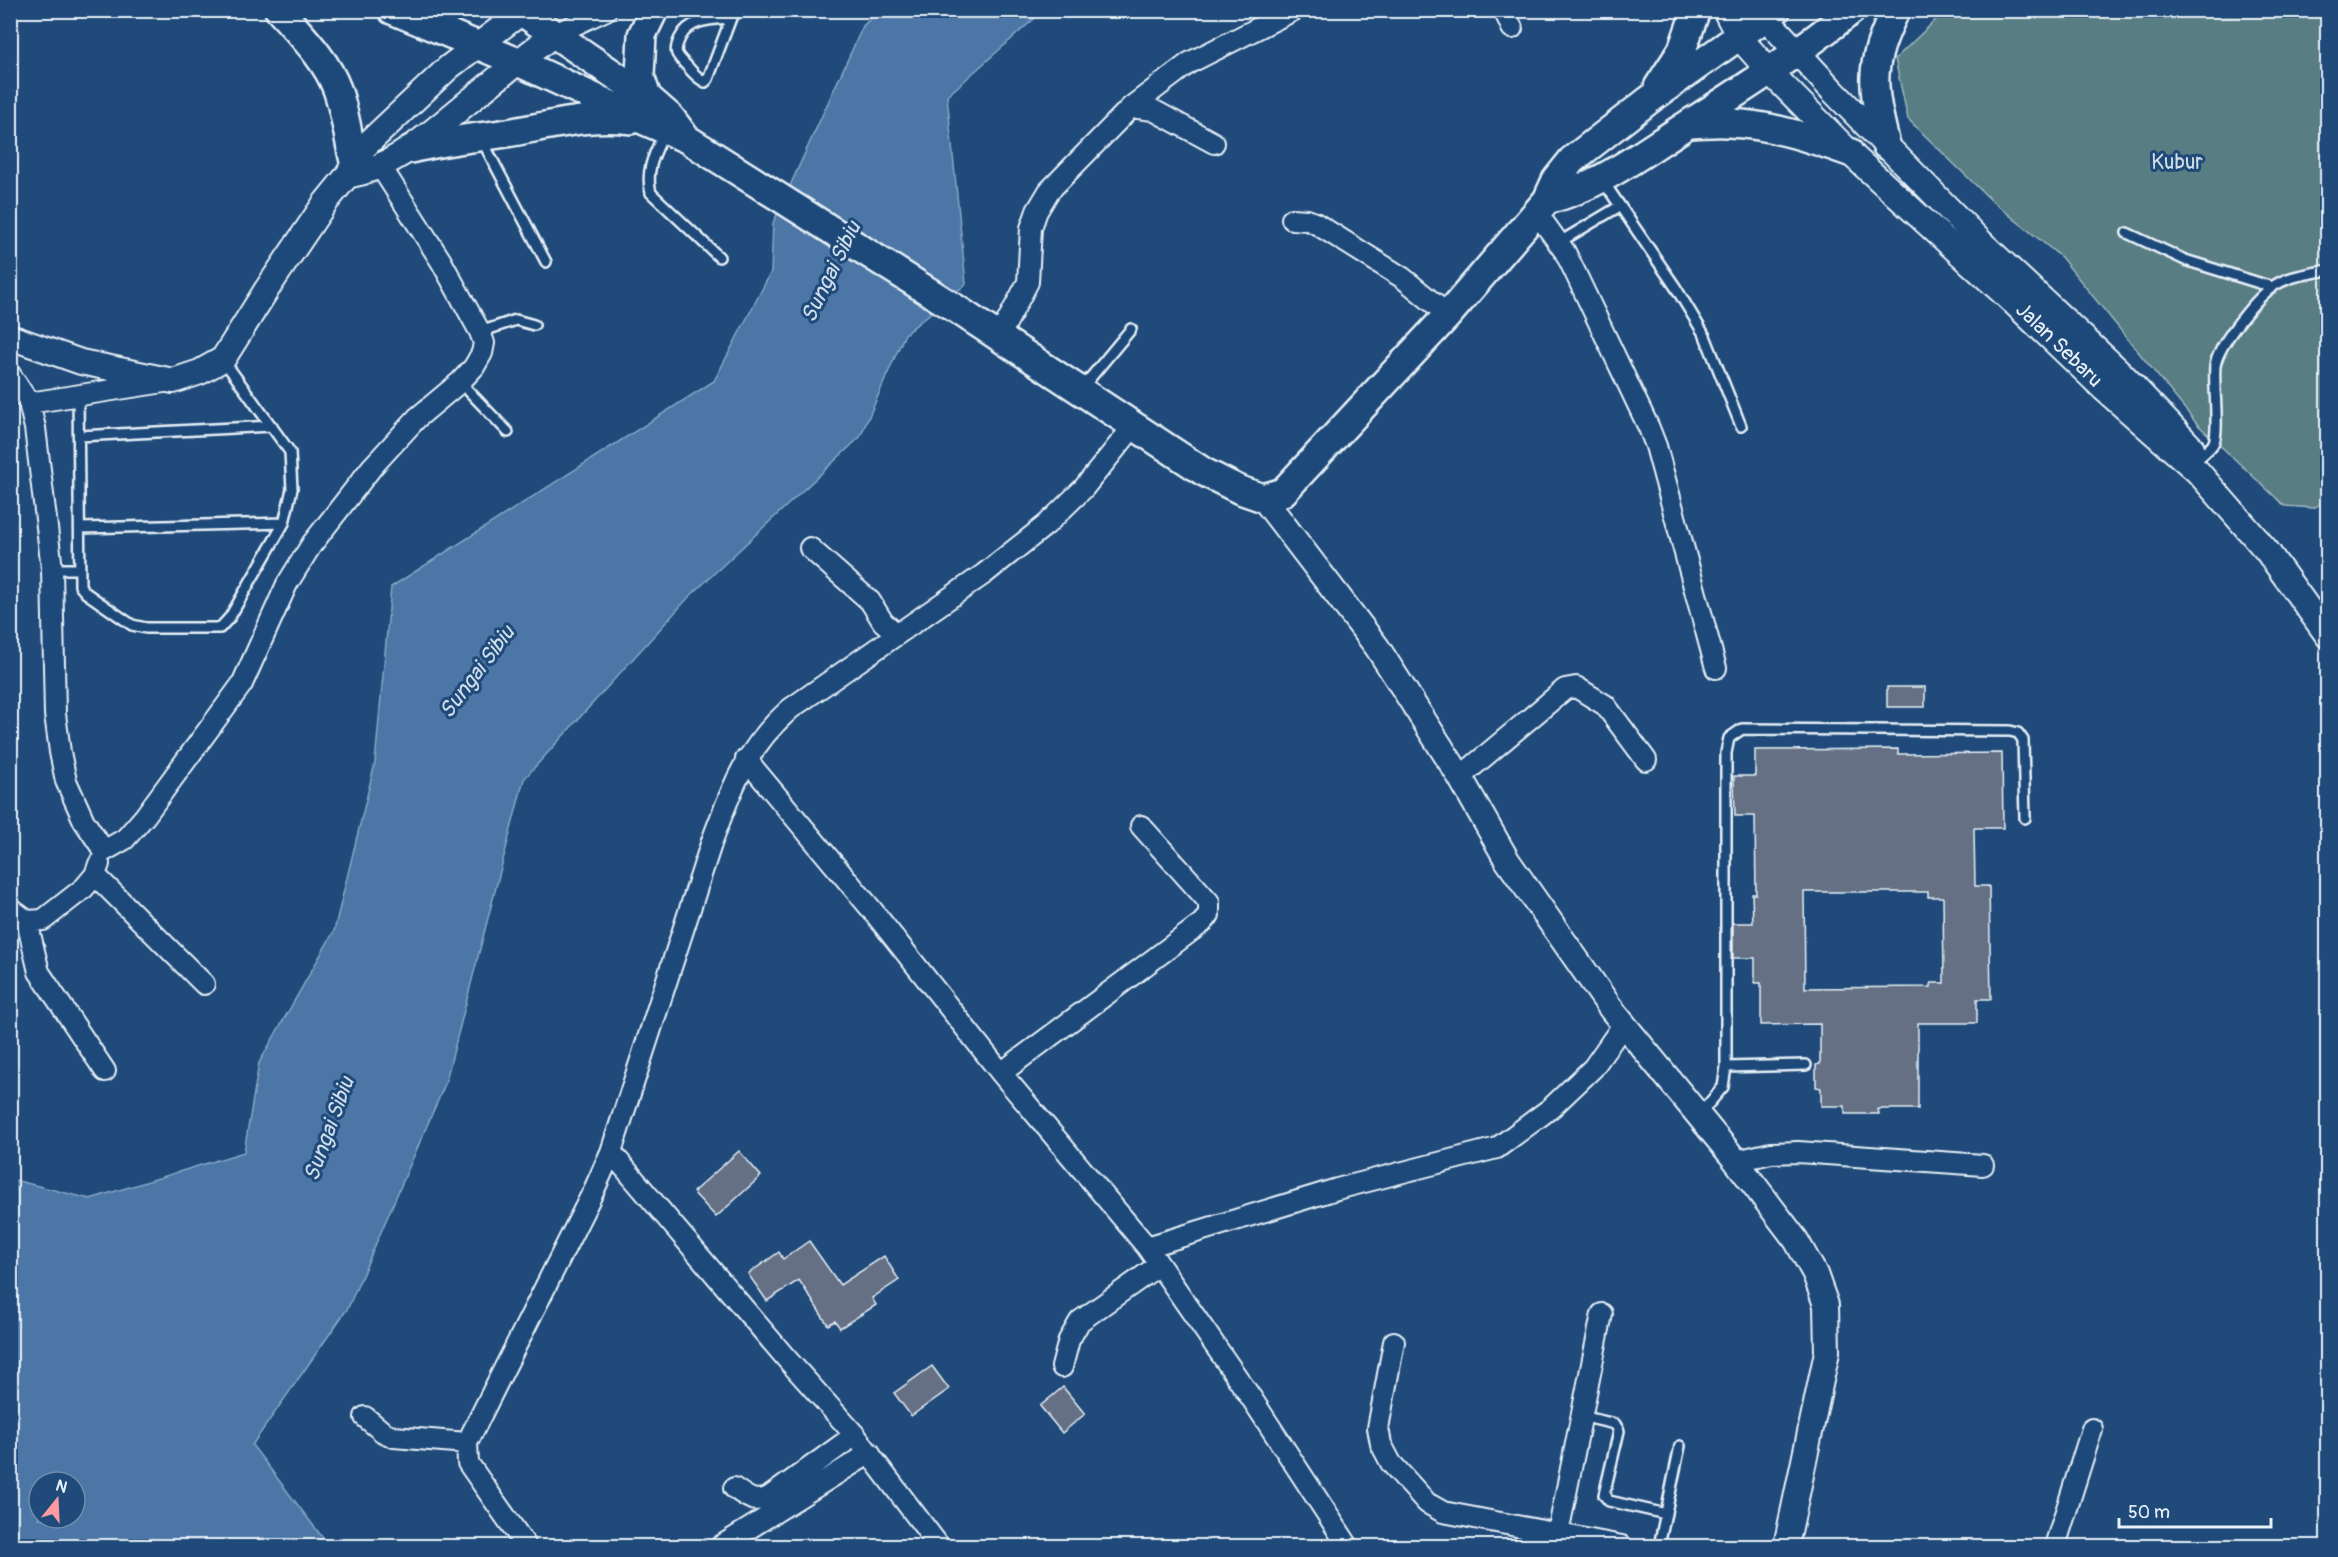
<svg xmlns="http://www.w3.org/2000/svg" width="2338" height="1557" font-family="Pangolin,sans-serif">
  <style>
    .green { fill: #587d83; stroke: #a0b7be; stroke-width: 1.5 }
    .water { fill: #4b76a5; stroke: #8aa7c6; stroke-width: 1.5; fill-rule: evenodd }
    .building { fill: #657085; stroke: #e8f1f8; stroke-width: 1.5; fill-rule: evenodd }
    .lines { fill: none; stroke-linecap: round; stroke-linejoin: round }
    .service-casing { stroke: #e8f1f8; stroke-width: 14 }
    .minor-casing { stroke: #e8f1f8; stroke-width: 24 }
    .tertiary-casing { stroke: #e8f1f8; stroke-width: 28 }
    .secondary-casing { stroke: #e8f1f8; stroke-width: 32 }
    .service { stroke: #1f4a7a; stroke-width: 9 }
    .minor { stroke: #1f4a7a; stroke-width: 20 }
    .tertiary { stroke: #1f4a7a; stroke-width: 24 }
    .secondary { stroke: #1f4a7a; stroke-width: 27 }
    .labels { text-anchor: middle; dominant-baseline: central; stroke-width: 6; stroke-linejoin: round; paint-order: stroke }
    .park-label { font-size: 21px; fill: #d2e0e6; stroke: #1f4a7a }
    .street-label { font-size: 21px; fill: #e8f1f8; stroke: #1f4a7a }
    .water-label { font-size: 22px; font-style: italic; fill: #d0dfec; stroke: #1f4a7a }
  </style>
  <rect width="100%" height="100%" fill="#1f4a7a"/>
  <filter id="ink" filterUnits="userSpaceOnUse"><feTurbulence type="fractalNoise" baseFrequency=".0167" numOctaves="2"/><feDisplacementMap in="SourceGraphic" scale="12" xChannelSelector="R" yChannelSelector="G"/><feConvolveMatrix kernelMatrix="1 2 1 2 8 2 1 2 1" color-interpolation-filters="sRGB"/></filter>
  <g filter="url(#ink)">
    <!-- green -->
    <path class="green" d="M1945,11H2327V499L2314,508L2285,506L2197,424L2061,257L1992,201L1908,119L1895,59Z"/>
    <!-- water -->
    <path class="water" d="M878,11H1043L947,96L966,284L905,334L860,437L688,598L524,779L445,1084L348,1308L252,1445L329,1546H11L10,1179L90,1199L244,1152L259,1063L334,931L375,763L391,587L714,381L771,272L773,223L863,26ZM39,1482H75V1518H39Z"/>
    <!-- building -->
    <path class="building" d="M1887,687H1925V707H1887Z
      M1898,749V754L2002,753L2003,828H1974L1975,886H1989L1991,999H1977V1023H1918V1109H1878L1879,1114H1845V1106H1821V1088L1816,1087V1065L1820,1064V1024L1761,1025V983H1755V958H1733V923H1753L1752,894H1756L1755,816H1735L1734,776H1755V750ZM1804,892H1928V897H1943L1944,983H1931V987L1805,988Z
      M739,1151L761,1176L716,1217L693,1192Z
      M809,1241L840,1285L884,1256L899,1280L872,1298L876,1305L840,1328L835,1321L828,1325L799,1280L767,1301L748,1274L779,1252L783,1259Z
      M932,1366L949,1389L911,1416L894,1393Z
      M1063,1387L1085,1414L1062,1433L1040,1406Z"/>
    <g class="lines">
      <defs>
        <path id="service" d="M731,18C713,19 689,19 680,38C673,52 676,55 687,66C692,72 697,78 705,82L708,79L731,18L739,10
          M664,133C655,153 645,170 651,193L719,257
          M482,140L546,262
          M1603,181L1676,288L1705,336L1741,426
          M2127,233L2185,260L2272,287
          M1558,243L1620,206
          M480,332L516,320L534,325
          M460,382L508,432
          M1082,388L1131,329
          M78,396L80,586L86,593L132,625L146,628H220L230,617L284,523L292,489L290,452L224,361
          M79,436L272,426
          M2200,457C2204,453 2210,449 2213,444C2220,434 2213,383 2215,366C2218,345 2254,301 2271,288C2286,276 2309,274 2328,270
          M81,528L284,523
          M52,569H80
          M1726,1067L1806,1065
          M1699,1115L1723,1087L1726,1067V753L1729,738L1742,729L2010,731L2018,733L2023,740L2025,818
          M1581,1416L1615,1424L1619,1431L1604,1495L1609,1501L1666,1514
          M1659,1546L1680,1446"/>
        <path id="minor" d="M1504,10L1512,28
          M553,35L606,10
          M1131,107L1153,110L1214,143
          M1537,213L1565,252L1573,268L1649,428L1656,446L1716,668
          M1292,219L1307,220L1315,223L1403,278L1448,315
          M999,337L1028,282L1031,228L1037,211L1049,191L1131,107L1189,63L1294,10
          M10,374L29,403L35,428L52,569L55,714L60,752L66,781L84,821L104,851L125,839L145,816L242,684L287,584L312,544L372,467L417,418L460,382L474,367L482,353L484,343L480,332L441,261L381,167
          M29,403L164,382
          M810,548L870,601L883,622L897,634
          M746,759L872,910L1001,1073L1147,1247L1252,1399L1348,1546
          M1460,777L1565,689L1576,687L1605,705L1646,760
          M95,875L204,984
          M10,908L27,921L43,920L84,888L95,875L99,864
          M27,921L39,972L105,1071
          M1001,1073L1202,923L1209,915V902L1141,826
          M611,1152L786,1358L855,1435L939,1546
          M1736,1161L1771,1153L1798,1152L1983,1165
          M1147,1247L1337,1189L1497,1148L1551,1108L1593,1068L1623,1025
          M1394,1342L1378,1428L1381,1444L1391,1463L1427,1503L1443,1512L1622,1546
          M1062,1367L1069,1340L1080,1321L1159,1265
          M365,1417L383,1432L394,1437L467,1443
          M734,1488C747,1497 754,1504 769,1497L855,1435
          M1558,1533L1602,1314
          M526,1546L468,1463L467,1443L594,1190L611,1152L712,841C732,787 746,748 790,709L984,574L1046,525L1083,489L1133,427
          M721,1546L870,1453
          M2055,1546L2092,1429"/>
        <path id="tertiary" d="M1725,10L1739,37L1770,72L1849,152L2013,302L2104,389L2198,472L2267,551L2328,636
          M1761,10L1766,18L1833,91L1982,243L2120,372L2192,448
          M347,176C395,168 430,133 467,103C495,80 524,57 553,35
          M10,337L81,362L173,381L200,372L223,359L267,289L325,203L347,176L364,147L449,67L522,12
          M1263,498L1377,647L1460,777L1507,860L1612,1010L1736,1161L1796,1240L1815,1274L1826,1305L1827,1352L1786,1546"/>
        <path id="secondary" d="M279,10C300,34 326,59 337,89C345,111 348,138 354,161
          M392,10L518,62L645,121L687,139L958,310L1204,472L1240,490L1263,498L1283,492L1448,315L1547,200L1556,180L1572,160L1649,100L1776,10
          M519,10L647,97L671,118L683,134
          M1658,87L1682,50L1696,10
          M647,97L640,76L642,35L654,10
          M1689,124C1702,124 1714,122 1727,123C1769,124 1810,138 1849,152
          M1886,145C1872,87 1867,66 1896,10
          M411,149C443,141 475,138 507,133C548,126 591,114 631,120
          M1547,200C1596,188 1637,157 1679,130C1738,92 1797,55 1852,10"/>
      </defs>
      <!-- service casing -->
      <use href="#service" class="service-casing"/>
      <!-- minor casing -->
      <use href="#minor" class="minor-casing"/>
      <!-- tertiary casing -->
      <use href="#tertiary" class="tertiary-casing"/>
      <!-- secondary casing -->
      <use href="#secondary" class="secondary-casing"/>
      <!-- service -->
      <use href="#service" class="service"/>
      <!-- minor -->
      <use href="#minor" class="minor"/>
      <!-- tertiary -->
      <use href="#tertiary" class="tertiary"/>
      <!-- secondary -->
      <use href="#secondary" class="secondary"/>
    </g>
  </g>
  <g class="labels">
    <!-- park labels -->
    <g class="park-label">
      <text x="2177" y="162">Kubur</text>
    </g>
    <!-- street labels -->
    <g class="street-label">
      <text transform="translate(2059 345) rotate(44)">Jalan Sebaru</text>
    </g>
    <!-- water labels -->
    <g class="water-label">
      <text transform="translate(831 272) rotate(-64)">Sungai Sibiu</text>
      <text transform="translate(477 672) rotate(-53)">Sungai Sibiu</text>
      <text transform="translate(329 1129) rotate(-70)">Sungai Sibiu</text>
    </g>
  </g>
  <!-- margin -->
  <rect width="2338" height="1557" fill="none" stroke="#1f4a7a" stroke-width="36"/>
  <rect x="18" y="18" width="2302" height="1521" fill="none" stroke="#e8f1f8" stroke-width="2" filter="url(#ink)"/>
  <!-- north arrow -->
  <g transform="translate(57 1500) rotate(18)"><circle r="28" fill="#1f4a7a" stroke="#6f8dac" stroke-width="1.5"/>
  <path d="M0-4.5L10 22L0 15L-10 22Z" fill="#ff9aa2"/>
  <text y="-9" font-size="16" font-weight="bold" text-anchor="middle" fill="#e8f1f8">N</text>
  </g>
  <!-- scale -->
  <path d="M2119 1518v9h152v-9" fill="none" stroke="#e8f1f8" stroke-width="3"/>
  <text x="2128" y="1518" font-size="18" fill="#e8f1f8" stroke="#1f4a7a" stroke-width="4.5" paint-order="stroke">50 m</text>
</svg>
